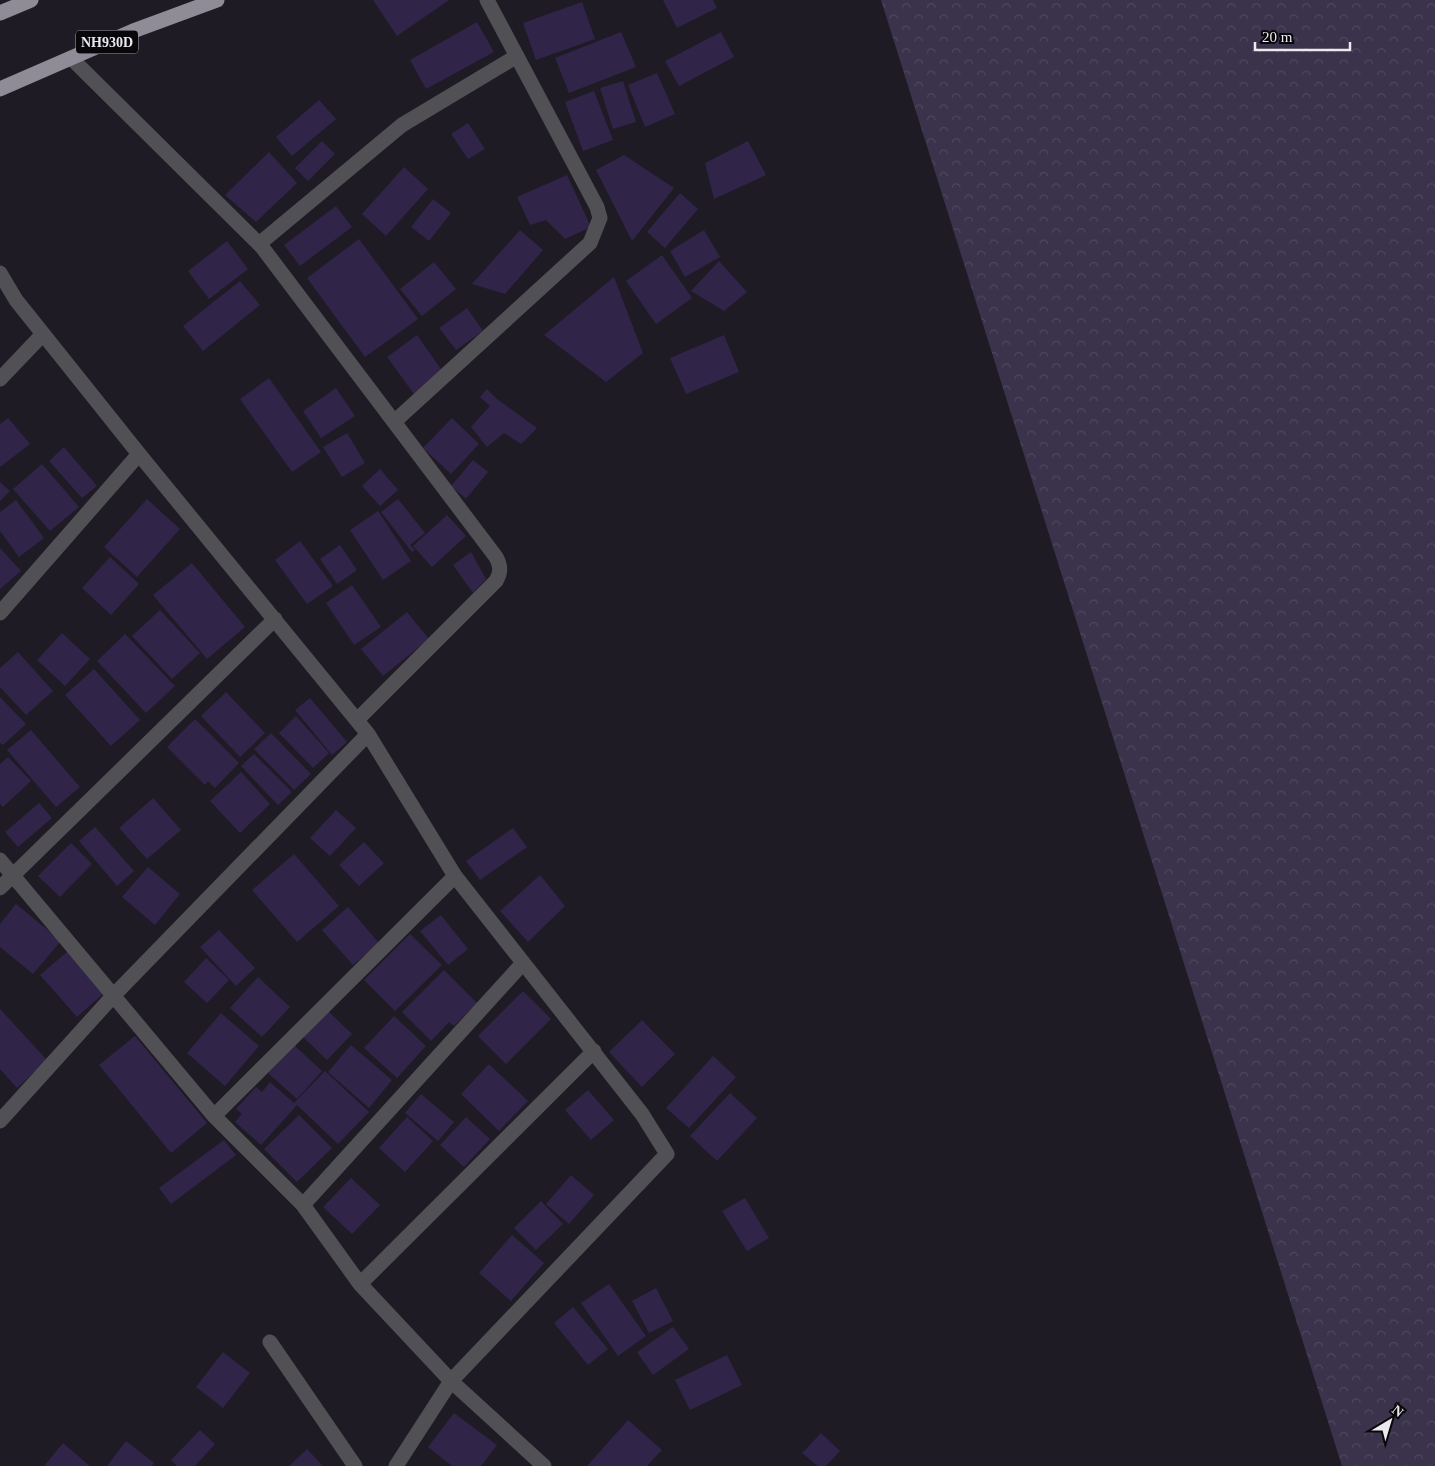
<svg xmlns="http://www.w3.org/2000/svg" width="1435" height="1466" font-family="Georgia,serif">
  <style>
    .forest { fill: url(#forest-crowns) }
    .building { fill: #312449 }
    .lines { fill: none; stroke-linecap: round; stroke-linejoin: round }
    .minor { stroke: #515054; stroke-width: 15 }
    .trunk { stroke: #8f8c97; stroke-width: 15 }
    .labels { text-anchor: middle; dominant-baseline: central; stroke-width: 4; stroke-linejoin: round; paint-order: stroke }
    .shield { fill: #08070a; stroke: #a7a5aa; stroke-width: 1 }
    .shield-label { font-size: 14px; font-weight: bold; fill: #ebe9ef }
  </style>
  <defs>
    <pattern id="forest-crowns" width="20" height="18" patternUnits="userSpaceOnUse" patternTransform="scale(1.25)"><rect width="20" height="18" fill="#3b334b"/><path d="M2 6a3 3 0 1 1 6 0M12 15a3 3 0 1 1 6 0" fill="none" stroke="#4e475c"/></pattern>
  </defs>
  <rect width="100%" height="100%" fill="#1e1b25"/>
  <!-- forest -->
  <path class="forest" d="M881,0H1435V1466H1342Z"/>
  <!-- building -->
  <path class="building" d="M373,0H449L397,36Z
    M663,0H713L717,8L677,28Z
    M582,2L595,39L536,60L523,23Z
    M477,22L494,52L426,89L410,60Z
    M621,32L636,67L569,93L555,58Z
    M721,32L734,57L679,86L665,61Z
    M657,73L675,114L645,127L628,85Z
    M623,81L636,122L613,129L600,88Z
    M594,91L613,140L583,151L565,102Z
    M319,100L336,119L292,156L276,137Z
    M468,123L485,149L468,159L451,134Z
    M322,141L335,154L308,181L295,168Z
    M748,141L766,175L714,199L705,163Z
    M269,152L297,183L256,222L225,195Z
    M624,155L674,188L632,241L596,170Z
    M404,167L428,189L386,236L362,214Z
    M567,175L591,227L565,239L546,220L530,225L517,197Z
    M680,193L698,209L665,248L647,232Z
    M433,199L451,213L429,241L411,227Z
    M336,206L352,227L300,266L284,245Z
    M520,230L543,250L505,294L472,284Z
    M704,230L720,257L685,277L670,251Z
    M359,239L418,319L365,357L307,278Z
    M227,241L248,269L209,299L188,271Z
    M662,255L692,298L656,324L626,281Z
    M719,261L747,292L724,311L691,291Z
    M434,262L456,289L422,316L400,289Z
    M614,277L643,353L606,382L544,335Z
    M240,281L260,305L203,351L183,326Z
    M467,308L483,331L456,350L439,328Z
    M417,335L443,372L414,394L387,357Z
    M724,335L739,372L686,394L670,358Z
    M269,378L321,452L292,472L240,399Z
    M336,388L355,416L321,438L303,411Z
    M487,389L497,399L537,428L521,444L504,433L487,447L471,427L490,406L480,397Z
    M8,418L30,444L0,467V424Z
    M452,418L479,444L451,474L423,448Z
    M347,433L365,463L342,477L323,447Z
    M64,447L97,486L82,498L49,461Z
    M473,460L488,472L466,499L451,486Z
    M42,464L79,507L50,531L13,489Z
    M380,469L398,490L380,506L362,486Z
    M0,482L10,491L0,501Z
    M147,499L180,529L137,577L104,547Z
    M398,499L425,533L410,545L415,550L412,552L381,512Z
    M16,500L44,538L19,557L0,531V512Z
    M378,511L411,561L383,580L350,530Z
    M447,515L466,536L432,567L413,546Z
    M300,541L333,586L307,604L275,560Z
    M340,545L357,570L337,584L320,559Z
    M0,548L21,571L0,589Z
    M471,552L486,579L473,593L453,565Z
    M110,557L139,584L111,615L82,588Z
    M192,563L245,627L207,659L153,595Z
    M352,585L381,627L354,645L326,603Z
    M160,610L200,653L172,679L132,636Z
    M407,612L429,639L383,676L361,649Z
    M62,633L90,659L65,686L37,660Z
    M125,634L175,686L146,713L97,661Z
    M18,652L53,691L26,715L0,687V668Z
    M94,669L140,720L111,746L65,695Z
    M226,692L265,733L240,757L201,716Z
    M0,697L26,724L3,745L0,743Z
    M310,698L347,742L332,755L295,710Z
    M296,716L329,753L313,768L279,733Z
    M195,719L239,763L215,788L208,781L205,785L167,747Z
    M31,730L80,787L56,807L7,750Z
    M271,733L311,774L294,790L254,749Z
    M254,754L292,792L278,805L241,766Z
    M8,757L31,781L3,807L0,804V764Z
    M241,772L270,804L240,833L210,801Z
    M153,798L181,830L147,859L119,828Z
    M39,803L52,818L18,847L5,832Z
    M336,810L356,828L330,856L310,838Z
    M95,827L134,871L117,886L79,841Z
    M513,828L527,847L480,880L466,861Z
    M364,842L384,863L359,886L339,865Z
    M71,843L92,864L60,897L38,876Z
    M294,854L339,906L297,942L252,890Z
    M148,867L180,894L155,925L122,897Z
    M540,875L565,906L528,942L500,911Z
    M16,904L61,941L33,974L0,947V924Z
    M348,907L379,943L353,965L322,930Z
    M441,915L468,949L448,965L420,931Z
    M219,930L255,968L236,986L200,947Z
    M410,934L442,965L395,1011L364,980Z
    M68,951L104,993L77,1017L40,975Z
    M206,958L229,980L207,1003L184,982Z
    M444,970L477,1003L454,1026L449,1022L431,1041L402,1012Z
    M258,977L290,1007L262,1037L230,1008Z
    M523,991L551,1019L506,1064L478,1036Z
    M0,1009L47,1060L17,1088L0,1069Z
    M328,1011L352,1034L327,1060L303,1037Z
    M221,1013L259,1046L225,1086L187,1053Z
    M394,1016L426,1046L397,1078L364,1048Z
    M642,1020L675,1054L642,1087L609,1052Z
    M135,1036L207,1123L171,1153L99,1065Z
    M294,1045L322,1071L297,1099L268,1073Z
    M351,1045L392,1080L369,1108L328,1072Z
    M713,1056L736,1077L689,1128L666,1108Z
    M489,1064L528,1101L499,1131L461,1094Z
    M325,1071L369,1112L338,1144L297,1105L261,1145L235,1122L242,1114L236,1109L256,1087L262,1092L270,1082L294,1103Z
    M588,1090L614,1120L591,1140L565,1110Z
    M730,1093L757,1118L717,1161L690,1136Z
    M421,1094L454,1122L438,1141L405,1113Z
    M299,1115L332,1148L297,1182L264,1149Z
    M407,1117L433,1141L405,1172L379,1148Z
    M466,1117L490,1139L464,1167L440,1145Z
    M224,1140L236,1155L171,1204L159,1188Z
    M571,1175L594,1195L569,1224L546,1204Z
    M351,1178L380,1205L352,1234L323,1207Z
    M745,1198L769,1238L747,1251L722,1211Z
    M541,1201L563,1224L536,1250L514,1228Z
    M512,1235L544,1263L511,1301L479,1273Z
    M609,1284L646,1336L618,1356L581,1303Z
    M656,1288L673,1321L649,1333L632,1301Z
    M573,1307L608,1349L588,1365L554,1323Z
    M673,1327L689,1349L653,1375L637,1352Z
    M223,1352L250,1373L223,1408L196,1387Z
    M727,1355L742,1385L690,1410L675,1380Z
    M454,1413L497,1445L481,1466H452L428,1447Z
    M628,1420L662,1450L647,1466H587Z
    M200,1430L215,1444L195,1466H177L171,1460Z
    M821,1433L840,1451L826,1466H818L802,1453Z
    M126,1441L154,1463L152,1466H107Z
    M63,1443L90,1466H44Z
    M307,1449L323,1466H289Z"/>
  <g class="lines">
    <!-- minor -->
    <path class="minor" d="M71,58L262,247L496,557C501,566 501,572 496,581L357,720
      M259,244L402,125L517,56
      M0,273L16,300L139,454L368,734L455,876L642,1114L667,1154L451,1381L396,1466
      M0,379L43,334
      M394,422L590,243L600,218L597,207L487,0
      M0,613L139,454
      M0,860L214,1116L455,876
      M0,888L275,619
      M214,1116L303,1205L360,1284L451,1381L544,1466
      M0,1121L113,996L368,734
      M303,1205L523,963
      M360,1284L594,1051
      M270,1342L355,1466"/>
    <!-- trunk -->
    <path class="trunk" d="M0,13L31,0
      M0,89L133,31L217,0"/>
  </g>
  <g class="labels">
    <!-- shield labels -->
    <rect class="shield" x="76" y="30.5" width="62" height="23" rx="4"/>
    <g class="shield-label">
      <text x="107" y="42">NH930D</text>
    </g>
  </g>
  <!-- north arrow -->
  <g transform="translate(1390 1421) rotate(38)" stroke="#08070a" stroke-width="4" paint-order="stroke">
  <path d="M0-4L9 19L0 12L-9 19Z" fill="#ebe9ef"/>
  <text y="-8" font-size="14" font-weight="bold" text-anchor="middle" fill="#ebe9ef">N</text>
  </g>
  <!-- scale -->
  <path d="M1255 42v8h95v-8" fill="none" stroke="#ebe9ef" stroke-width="2.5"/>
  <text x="1262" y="42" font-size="15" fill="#ebe9ef" stroke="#08070a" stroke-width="4" paint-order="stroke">20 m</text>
</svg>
